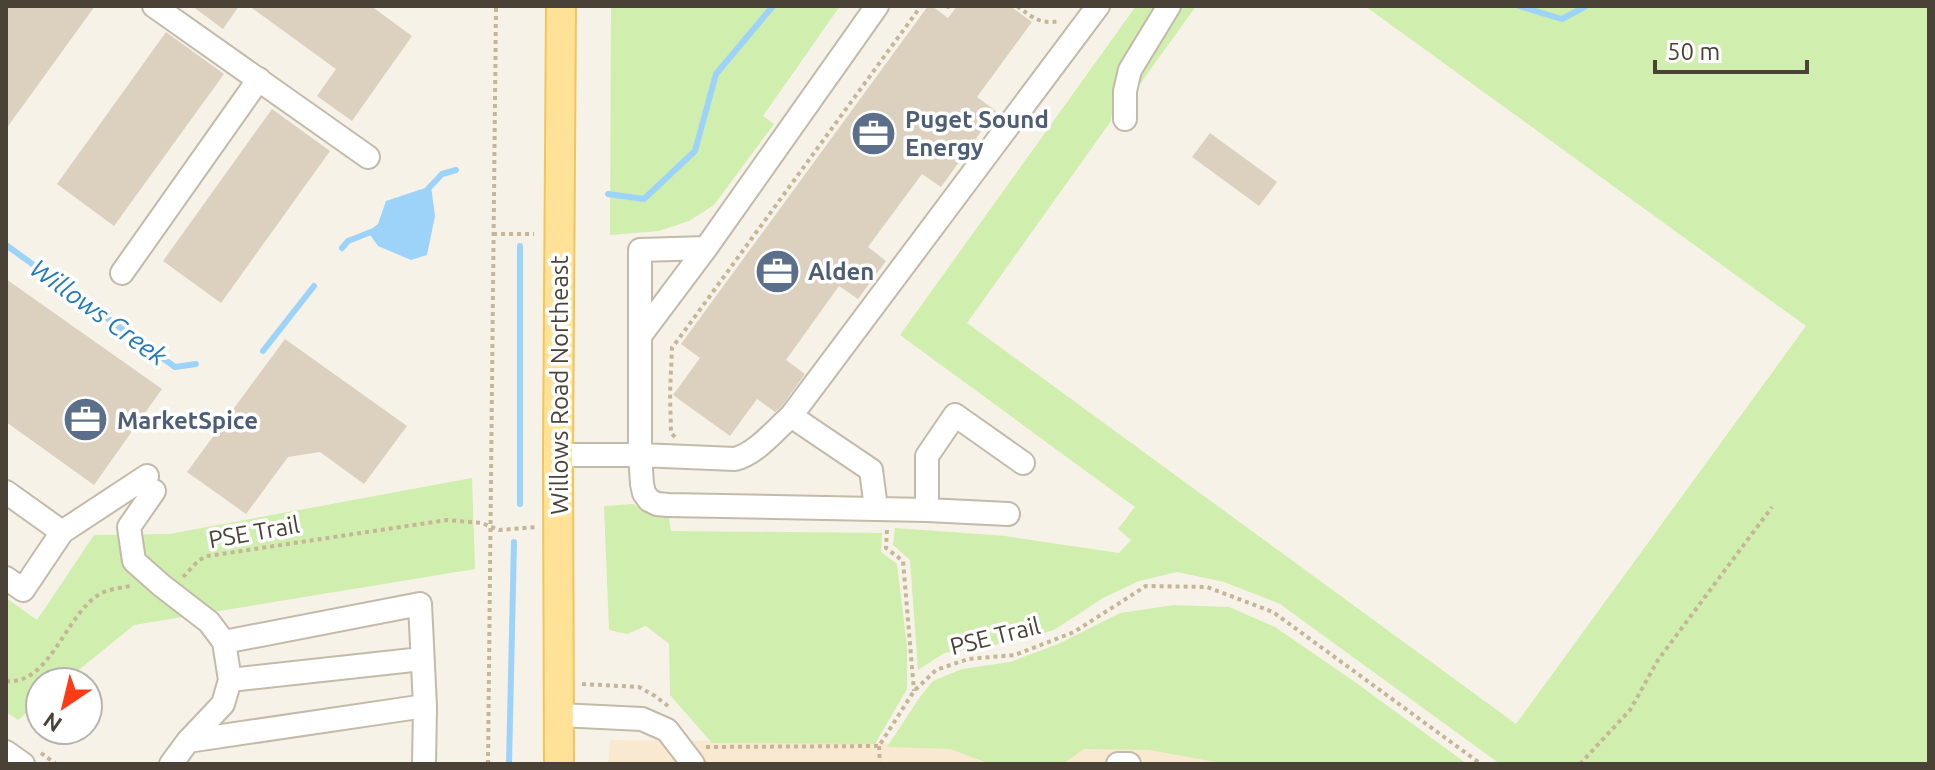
<svg xmlns="http://www.w3.org/2000/svg" width="1935" height="770" font-family="Ubuntu,sans-serif">
  <style>
    .commercial { fill: #fae9d1 }
    .green { fill: #d0eead }
    .water { fill: #9ed3f9 }
    .lines { fill: none; stroke-linecap: round; stroke-linejoin: round }
    .stream { stroke: #9ed3f9; stroke-width: 6 }
    .building { fill: #dcd1bf }
    .minor-casing { stroke: #c3baa9; stroke-width: 26 }
    .major-casing { stroke: #f1c55a; stroke-width: 32 }
    .path { stroke: #c6b699; stroke-width: 4; stroke-dasharray: 4 4; stroke-linecap: butt }
    .minor { stroke: #fff; stroke-width: 22 }
    .major { stroke: #ffe298; stroke-width: 28 }
    .labels { text-anchor: middle; dominant-baseline: central; stroke-width: 7; stroke-linejoin: round; paint-order: stroke }
    .service-label { font-size: 24px; font-weight: bold; fill: #4e5e75; stroke: #fff; text-anchor: start }
    .street-label { font-size: 24px; fill: #4a4236; stroke: #fff }
    .water-label { font-size: 26px; font-style: italic; fill: #2079bb; stroke: #fff }
  </style>
  <rect width="100%" height="100%" fill="#f6f2e8"/>
  <!-- commercial -->
  <path class="commercial" d="M610,740L1323,748L1351,764H608Z"/>
  <!-- green -->
  <path class="green" d="M611,6H840L763,116L774,124L714,205L689,221L659,231L610,235Z
    M1136,6H1157L1117,71L1111,121L967,323L1516,724L1806,326L1365,6H1929V764H1500L1280,604L1224,582L1177,572L1139,581L1103,598L1054,630L1006,643L944,653L918,670L910,560L893,545L895,528L1005,536L1119,553L1131,540L1118,529L1135,507L900,335Z
    M1179,6H1196L1140,84L1143,63Z
    M472,478L475,569L134,625L64,682H40V701L18,720L6,712V598L37,620L94,535L169,534Z
    M633,504L643,510L669,518L671,531L882,533L881,552L897,564L907,646V689L875,744L712,743L670,695L669,644L646,626L627,634L609,630L604,506Z
    M1174,605L1229,607L1275,627L1355,682L1467,764H1227L1149,750L1084,749L1063,764H990L950,749L887,747L920,697L933,681L962,669L1010,662L1058,644L1120,613Z"/>
  <!-- water -->
  <path class="water" d="M431,186L435,216L427,255L411,260L378,246L368,232L378,224L386,201Z"/>
  <g class="lines">
    <!-- stream -->
    <path class="stream" d="M1519,6L1562,19L1586,6
      M427,190L442,174L456,170
      M608,194L644,199L695,151L716,74L773,6
      M6,245L175,367L196,364
      M342,248L348,241L376,230
      M263,351L314,286
      M520,504V246
      M509,764L514,542"/>
  </g>
  <!-- building -->
  <path class="building" d="M6,6H95L6,129Z
    M192,6H239L223,29Z
    M249,6H371L412,36L352,121L317,96L336,69Z
    M928,6H932L948,18L957,6H1010L1032,22L977,97L996,111L941,187L922,174L868,247L886,261L858,299L839,286L786,360L805,374L781,407L775,412L757,399L730,436L673,395L700,358L681,344Z
    M166,32L224,74L114,226L57,184Z
    M272,109L330,151L221,303L163,261Z
    M1210,133L1277,182L1259,206L1192,157Z
    M6,279L162,389L94,485L6,422Z
    M285,339L407,426L364,484L320,452L288,457L246,514L187,472Z"/>
  <g class="lines">
    <defs>
      <path id="minor" d="M154,6L368,157
        M1125,119V91L1130,70L1169,6
        M706,248L640,250V455L642,484L644,493L649,500L657,504L668,505L927,510L1008,514
        M122,273L259,79
        M640,336L706,248L877,6
        M791,416L871,470L876,508
        M558,455H640L735,459C757,453 774,431 791,416L1098,6
        M154,491L129,527L134,561L161,585L209,622L224,642L230,680L223,704L188,741L171,764
        M6,492L62,532
        M927,510V456L955,415L1023,463
        M6,578L23,590L62,532L147,476
        M224,642L420,604L425,706L424,764
        M230,680L422,659
        M559,715L642,719L667,730L693,764
        M188,741L425,706
        M6,752L23,764
        M1118,764H1129"/>
      <path id="major" d="M559,764L558,455L561,6"/>
    </defs>
    <!-- minor casing -->
    <use href="#minor" class="minor-casing"/>
    <!-- major casing -->
    <use href="#major" class="major-casing"/>
    <!-- path -->
    <path class="path" d="M946,6L951,8L954,6
      M1017,6C1032,17 1040,25 1060,21
      M493,234H534
      M675,437L671,433L670,393L672,348L921,6
      M887,530L886,548L903,561L914,691
      M183,577L199,560L208,556L447,520L482,523L499,530L537,527
      M6,681C50,686 66,613 100,594C108,589 121,588 130,586
      M582,684L639,687L655,696L668,706
      M879,746L880,764
      M706,747L879,746L914,691L936,670L968,659L1015,655L1074,632L1146,586L1207,587L1273,612L1481,764
      M41,753L56,764
      M488,764L496,6
      M1580,764L1630,710L1658,660L1772,507"/>
    <!-- minor -->
    <use href="#minor" class="minor"/>
    <!-- major -->
    <use href="#major" class="major"/>
  </g>
  <!-- icons -->
  <defs>
    <symbol id="office-disc" viewBox="-11 -11 22 22"><circle r="9.5" fill="#5c6f8a" stroke="#fff"/><path d="M-6-3h4V-5.5h4V-3h4V5H-6ZM-1-4.5V-3h2v-1.5ZM-6 0V1H6V0Z" fill="#fff"/></symbol>
  </defs>
  <g fill-rule="evenodd">
    <use href="#office-disc" x="848" y="108" width="51" height="51"/>
    <use href="#office-disc" x="752" y="246" width="51" height="51"/>
    <use href="#office-disc" x="60" y="394" width="51" height="51"/>
  </g>
  <g class="labels">
    <!-- service labels -->
    <g class="service-label">
      <text x="905" y="119">Puget Sound<tspan x="905" dy="28">Energy</tspan></text>
      <text x="808" y="271">Alden</text>
      <text x="117" y="420">MarketSpice</text>
    </g>
    <!-- street labels -->
    <g class="street-label">
      <text transform="translate(559 385) rotate(-90)">Willows Road Northeast</text>
      <text transform="translate(254 532) rotate(-10)">PSE Trail</text>
      <text transform="translate(995 636) rotate(-14)">PSE Trail</text>
    </g>
    <!-- water labels -->
    <g class="water-label">
      <text transform="translate(99 312) rotate(36)">Willows Creek</text>
    </g>
  </g>
  <!-- border -->
  <rect width="1935" height="770" fill="none" stroke="#4a4236" stroke-width="16"/>
  <!-- north arrow -->
  <g transform="translate(64 706) rotate(215)"><circle r="38" fill="#ffffff" stroke="#b7b3af" stroke-width="2"/>
  <path d="M0-6L14 30L0 20L-14 30Z" fill="#ff3b16"/>
  <text y="-12" font-size="22" font-weight="bold" text-anchor="middle" fill="#4a4236">N</text>
  </g>
  <!-- scale -->
  <path d="M1655 60v12h152v-12" fill="none" stroke="#4a4236" stroke-width="4"/>
  <text x="1667" y="60" font-size="24" fill="#4a4236" stroke="#ffffff" stroke-width="6" paint-order="stroke">50 m</text>
</svg>
